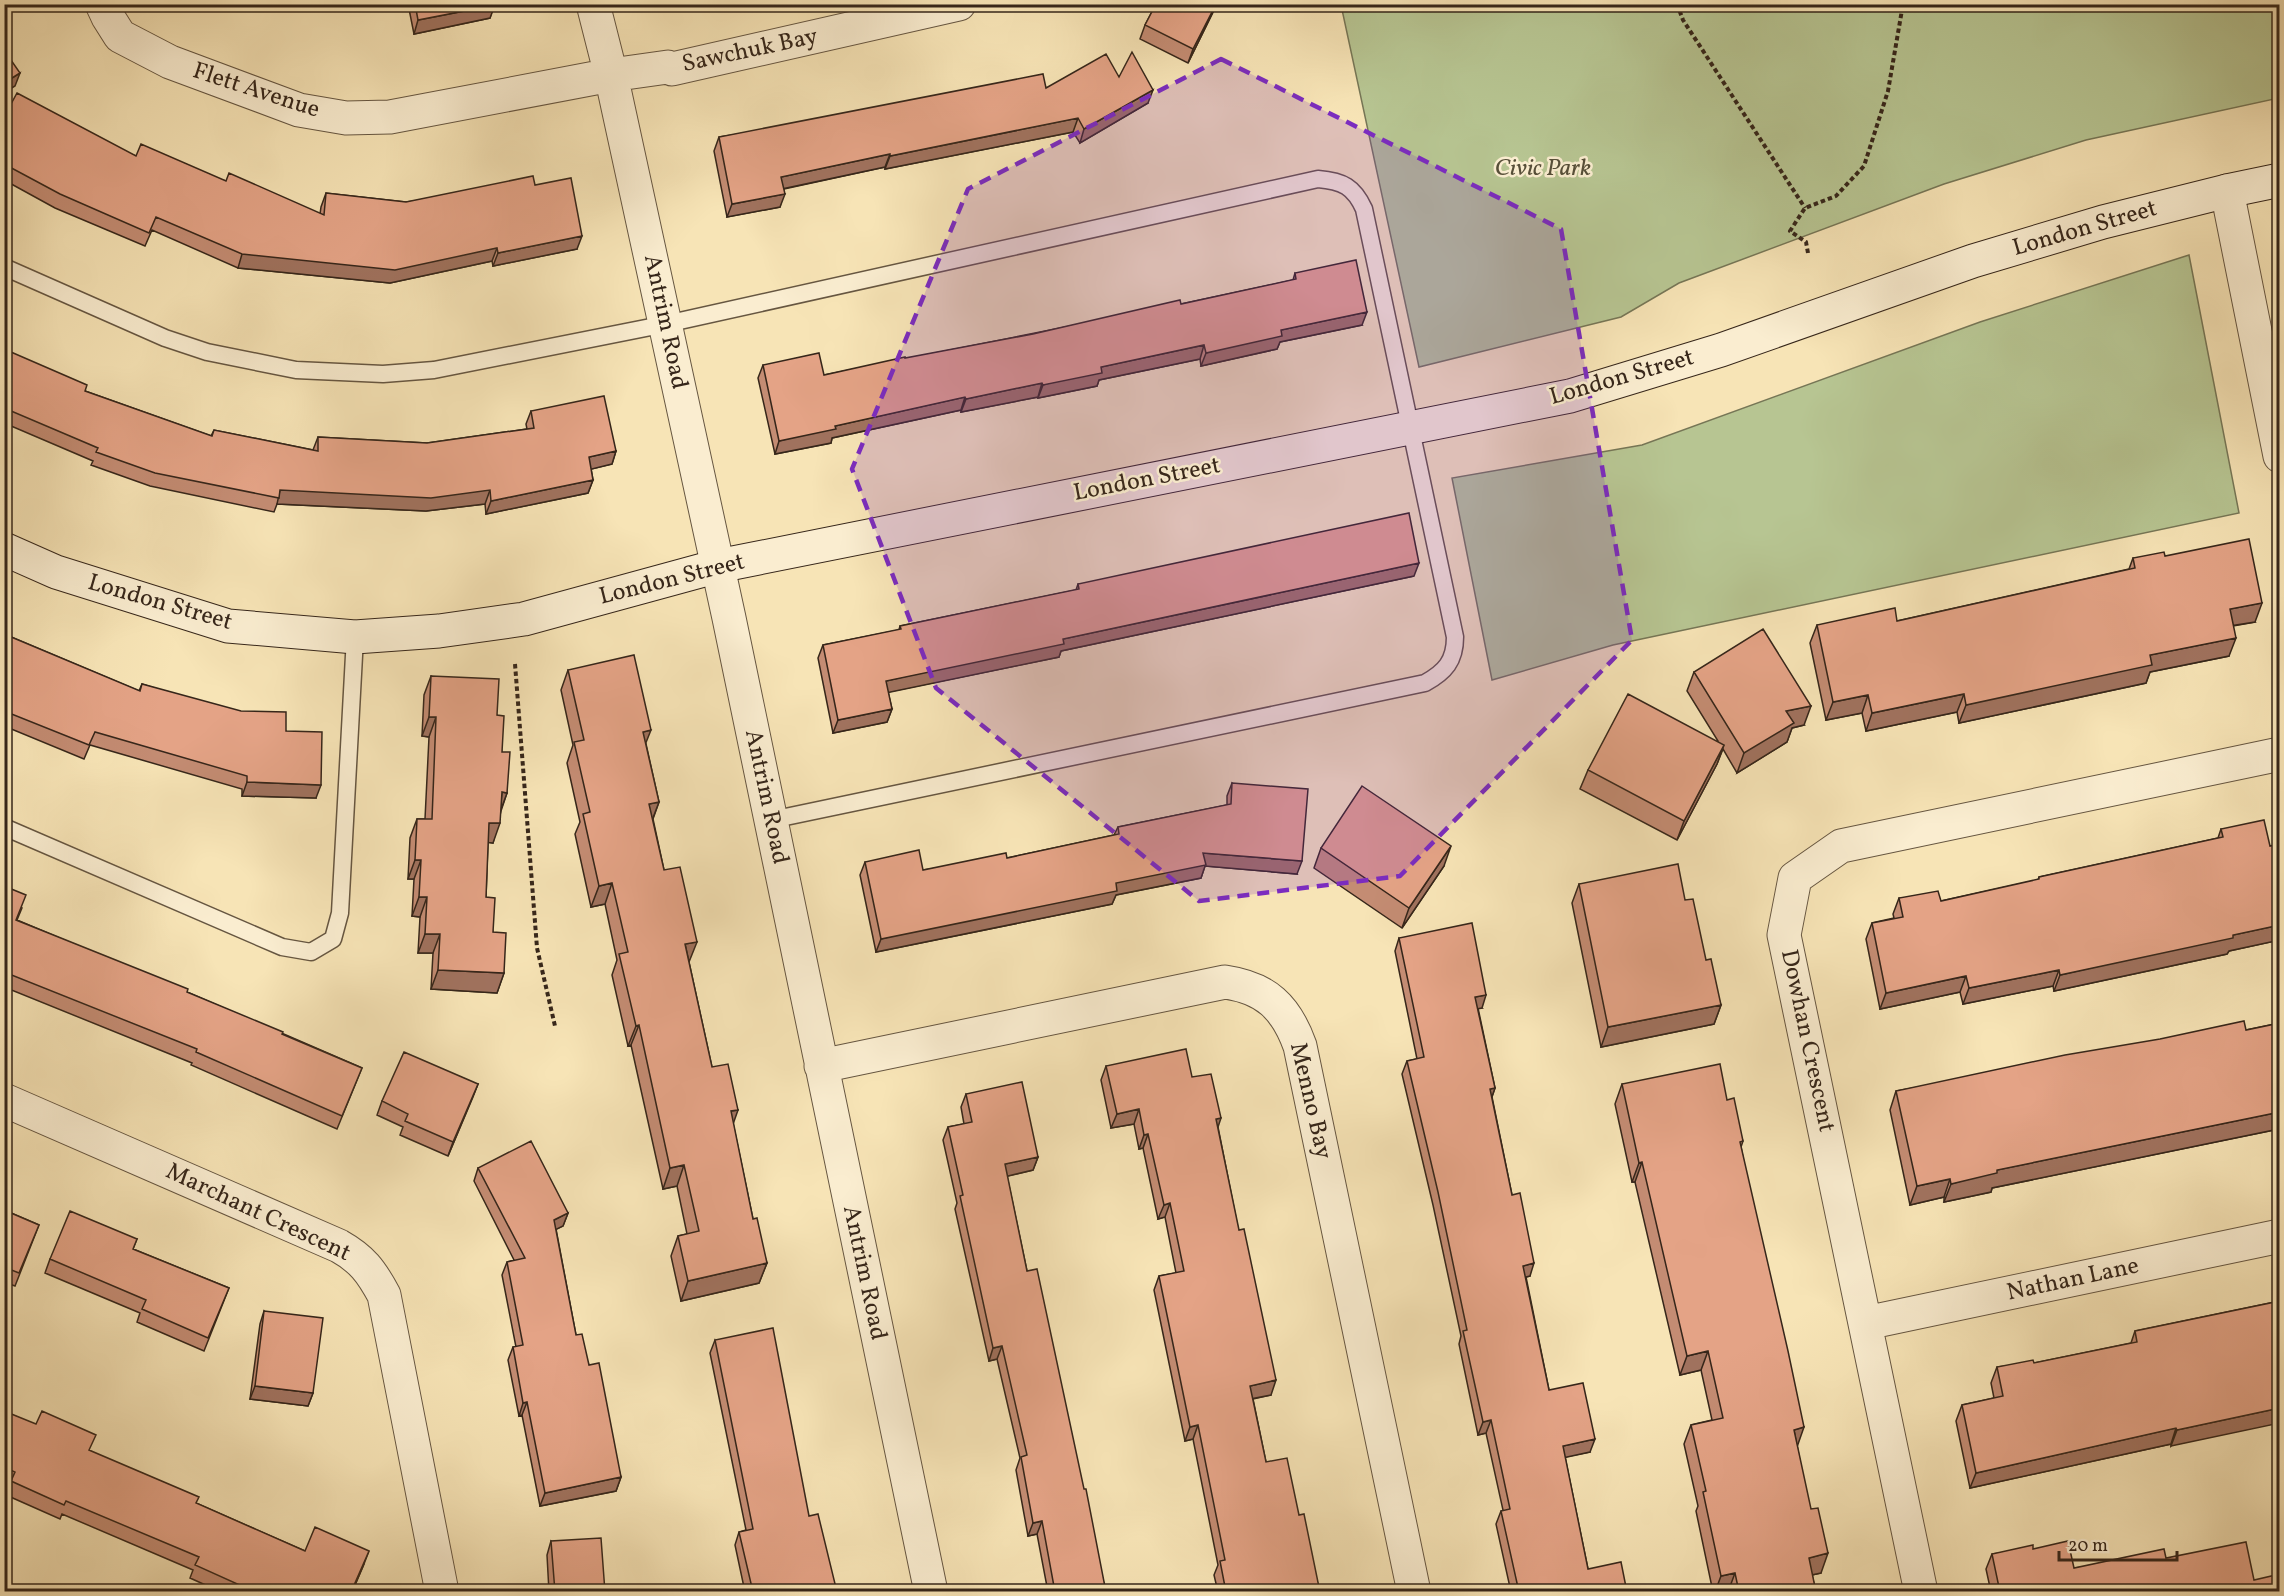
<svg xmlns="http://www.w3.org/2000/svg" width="2284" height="1596" font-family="Vollkorn,serif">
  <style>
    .green { fill: #b7c592; stroke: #767656; stroke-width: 1.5 }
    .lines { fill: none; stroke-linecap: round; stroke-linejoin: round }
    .lane-casing { stroke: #665641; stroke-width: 19 }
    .street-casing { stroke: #665641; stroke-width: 35 }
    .secondary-casing { stroke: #36261a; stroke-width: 35 }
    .path { stroke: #36261a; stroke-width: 4; stroke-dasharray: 4.5 3; stroke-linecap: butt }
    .lane { stroke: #faedd0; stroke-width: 16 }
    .street { stroke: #faedd0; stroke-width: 33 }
    .secondary { stroke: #faedd0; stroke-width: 33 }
    .wall { fill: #c48c73; stroke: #36261a; stroke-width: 1.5 }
    .shaded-wall { fill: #a0725e; stroke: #36261a; stroke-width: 1.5 }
    .building { fill: #e4a386; stroke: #36261a; stroke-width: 1.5 }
    .marked { fill: #7b2cbf; fill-opacity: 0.2; stroke: #7b2cbf; stroke-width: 4.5; stroke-dasharray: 12 8; stroke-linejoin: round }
    .labels { text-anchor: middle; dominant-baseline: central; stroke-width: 5; stroke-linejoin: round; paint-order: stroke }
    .street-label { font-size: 24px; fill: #36261a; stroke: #faedd0 }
    .park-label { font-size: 24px; font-style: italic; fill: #564e38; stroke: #faedd0 }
  </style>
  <rect width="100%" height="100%" fill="#f7e4b6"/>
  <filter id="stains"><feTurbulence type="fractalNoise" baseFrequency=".00333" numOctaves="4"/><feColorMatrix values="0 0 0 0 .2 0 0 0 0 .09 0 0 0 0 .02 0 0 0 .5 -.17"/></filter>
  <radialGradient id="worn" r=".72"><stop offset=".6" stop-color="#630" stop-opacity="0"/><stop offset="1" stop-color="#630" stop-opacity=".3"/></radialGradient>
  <!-- green -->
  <path class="green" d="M1341,5H2279V98L2086,140L1944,184L1679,283L1621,317L1419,367Z
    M2189,255L2239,513L1613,645L1492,680L1452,478L1642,445L1980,322Z"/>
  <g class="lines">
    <defs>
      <path id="lane" d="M4,267L165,338L207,352L296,370L383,374L434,370L666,324L1318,179C1343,181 1354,187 1364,209L1455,637C1455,661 1445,672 1425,683L771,820
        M4,827L282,947L311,952L333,939L340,913L355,637"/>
      <path id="street" d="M102,4L108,17L120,36L170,62L299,110L346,118L390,117L611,75L668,67L672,69L959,4
        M593,4L611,75L729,618L931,1592
        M2227,191L2280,456
        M821,1066L1225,982C1266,988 1286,1007 1300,1046L1414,1592
        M4,1100L339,1246C362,1259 371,1271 384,1295L442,1592
        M1866,1323L2280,1236
        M1921,1592L1784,935L1795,878L1841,846L2280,754"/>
      <path id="secondary" d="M4,549L56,572L228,626L355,637L439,631L524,619L718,566L1570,396L1721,350L1973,261L2103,222L2227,191L2280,180"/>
    </defs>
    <!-- lane casing -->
    <use href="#lane" class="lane-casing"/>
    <!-- street casing -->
    <use href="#street" class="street-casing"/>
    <!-- secondary casing -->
    <use href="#secondary" class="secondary-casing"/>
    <!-- path -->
    <path class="path" d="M1677,4L1683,20L1805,208
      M1808,253L1806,242L1790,231L1805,208L1836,196L1864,166L1888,91L1903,4
      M515,664L537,948L555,1026"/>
    <!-- lane -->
    <use href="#lane" class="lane"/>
    <!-- street -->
    <use href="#street" class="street"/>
    <!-- secondary -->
    <use href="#secondary" class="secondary"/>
  </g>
  <!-- wall -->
  <path class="wall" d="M408,4H494L490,18L414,34Z
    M1156,4H1217L1188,63L1140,39L1145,25Z
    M1119,77L1148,103L1080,143L1073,132L885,169V167L784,189L780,207L727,217L714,151L719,137Z
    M4,117L136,156L226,181L320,214L321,207L326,193L406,202L535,185L577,249L493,266L492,261L390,283L238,268L152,230L145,246L55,208L4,180Z
    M1295,273L1362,325L1280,342L1277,349L1201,366L1200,359L1099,380L1097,386L1038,398V397L961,412V410L832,438L831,443L775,454L758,378L763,365L824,375L1181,304L1293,280Z
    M4,349L85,391L211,436L214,430L313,450L318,437L427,443L527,429L526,424L531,411L616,451L612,464L591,469L593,480L588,493L486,514L485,504L426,511L277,504L274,512L150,486L91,465L93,461L4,423Z
    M2165,556L2255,622L2233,626L2229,656L2150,672L2146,683L1959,723L1957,712L1866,731L1862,713L1826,720L1810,643L1817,625L1897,621L2129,569L2133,558Z
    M1414,576L1061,651L1059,657L888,692L892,709L887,722L833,733L818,658L823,645L899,630L900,626L1076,590L1078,584Z
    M4,634L139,691L142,684L286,731L316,798L242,796V789L90,745L84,759L4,726Z
    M568,670L646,744L659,802L653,819L664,870L689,962L712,1067L733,1123L753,1219L767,1263L759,1283L681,1301L671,1256L678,1236L687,1234L677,1186L663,1189L631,1045L628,1046L612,975L617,960L605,904L591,907L575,834L580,822L567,763L573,745L561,690Z
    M1694,672L1804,725L1792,728L1787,742L1737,773L1723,749L1717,764L1677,840L1580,789L1588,770L1718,741L1687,691Z
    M431,676L497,715L507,793L501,811L493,843L488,842L486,897L493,932L504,973L497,993L431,989L433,953H418L420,917L412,916L414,879H408L410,838L417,819H425L429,737L422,736L424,695Z
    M1232,783L1297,874L1205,866L1201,878L1116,895L1112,904L876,952L860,875L865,862L923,870L1007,858L1114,835L1118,827L1227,805V796Z
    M2221,829L2270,846L2280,844V940L2229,951L2227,954L2054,991L2053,986L1963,1004L1960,992L1880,1009L1866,939L1872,923L1894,918L1893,914L1899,898L1941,901L2038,880L2039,877L2218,838Z
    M1321,848L1444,866L1402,928L1314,868Z
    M1579,884L1706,960L1721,1005L1714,1024L1601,1047L1572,903Z
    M4,886L22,908L17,920L187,992L362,1068L337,1129L191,1065L192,1063L4,987Z
    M1399,938L1482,1008H1478L1495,1088L1492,1097L1512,1195L1530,1276L1526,1277L1549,1390L1590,1452L1565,1457L1588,1569L1627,1592H1511L1496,1524L1501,1511L1503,1510L1486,1433L1478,1435L1459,1344L1461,1336L1433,1205L1402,1074L1407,1061L1417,1059L1395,951Z
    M2280,1023V1136L2276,1137L2274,1130L1992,1188L1991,1192L1944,1202V1197L1910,1205L1890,1110L1896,1091L2246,1030Z
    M1106,1066L1192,1077L1218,1127L1271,1395L1253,1399L1266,1462L1299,1515L1320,1592H1218L1214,1575L1218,1565L1193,1439L1185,1441L1154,1290L1159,1276L1176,1273L1165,1217L1158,1219L1143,1148L1139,1149L1134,1124L1111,1128L1101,1080Z
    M478,1084L448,1156L400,1135L403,1127L377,1115L382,1101Z
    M1622,1084L1727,1100L1743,1141L1741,1147L1821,1573L1812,1575L1816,1592H1713L1696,1511L1698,1506L1684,1444L1691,1425L1712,1420L1701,1370L1680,1375L1635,1182H1632L1615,1104Z
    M966,1094L1038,1157L1033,1170L1007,1176L1027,1271L1106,1592H1048L1037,1534L1028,1536L1016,1470L1020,1458L997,1359L989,1361L955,1209L957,1203L943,1140L948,1127L964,1124L961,1107Z
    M478,1168L568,1213L563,1226L556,1229L576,1335L589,1365L621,1477L616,1491L540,1506L522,1415L519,1416L508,1360L513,1347H516L502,1275L507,1262L514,1260L474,1181Z
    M4,1210L39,1225L15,1286L4,1282Z
    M137,1239L133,1249L229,1288L204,1351L137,1322L140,1313L45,1273L50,1259Z
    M2280,1301L2171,1446V1444L1970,1488L1956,1421L1962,1405L1994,1398L1991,1383L1997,1367L2034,1363L2131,1343L2135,1331Z
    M264,1311L313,1393L308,1406L250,1399L260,1324Z
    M715,1340L809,1516L837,1592H745L735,1545L739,1532L746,1530L710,1353Z
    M4,1411L90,1451L196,1503L305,1551L364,1564L352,1592H221L190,1578L193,1570L62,1514L60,1519L6,1495L10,1485L4,1483Z
    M551,1541L605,1592H549L547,1555Z
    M2033,1549L2074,1568L2166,1558L2254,1580L2280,1592H1991L1986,1569L1992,1554Z"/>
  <!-- shaded-wall -->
  <path class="shaded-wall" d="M1216,4H1217L1188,63L1193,49Z
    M495,5L490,18L414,34L418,20Z
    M20,73L15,86L4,93V83Z
    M1153,90L1148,103L1080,143L1084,129Z
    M1078,118L1073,132L885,169L890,156Z
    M890,154L885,167L777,190L781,177Z
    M785,194L780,207L727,217L732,204Z
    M582,236L577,249L493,266L498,253Z
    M497,248L492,261L390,283L238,268L242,254Z
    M1367,312L1362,325L1280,342L1277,349L1201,366L1206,353L1281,330Z
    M1204,345L1200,359L1099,380L1097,386L1038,398L1043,385L1101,367Z
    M1042,383L1038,397L961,412L966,399Z
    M965,397L961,410L832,438L831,443L775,454L779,441L835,426Z
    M616,451L612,464L584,471L589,457Z
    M593,480L588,493L486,514L491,501Z
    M280,490H490L485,504L426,511L277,504Z
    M1419,563L1414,576L1061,651L1059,657L881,694L886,681L1063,639Z
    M2262,603L2255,622L2223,627L2230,609Z
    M2236,638L2229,656L2150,672L2146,683L1959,723L1966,705L2150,655Z
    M1964,694L1957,712L1866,731L1872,713Z
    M1868,695L1862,713L1826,720L1833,702Z
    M1811,706L1804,725L1792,728L1787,742L1737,773L1744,753L1786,711Z
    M892,709L887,722L833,733L838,720Z
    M429,717H436L429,737L422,736Z
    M651,730L643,750V732Z
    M1724,745L1717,764L1677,840L1684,821Z
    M247,782L321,785L316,798L242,796Z
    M502,792L507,793L500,812Z
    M659,802L651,823L649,804Z
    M489,823H500L493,843L482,842Z
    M1451,846L1444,866L1402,928L1409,908Z
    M1203,853L1302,861L1297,874L1205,866L1201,878L1116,895L1112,904L876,952L881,939Z
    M415,860H421L414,879H408Z
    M612,883L605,904L591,907L599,886Z
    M419,897H427L420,917L412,916Z
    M2280,925V940L2229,951L2227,954L2054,991L2060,975L2233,935Z
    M425,934H440L433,953H418Z
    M697,942L689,962L685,944Z
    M438,970L504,973L497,993L431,989Z
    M2059,970L2053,986L1963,1004L1969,988Z
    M1966,976L1960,992L1880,1009L1886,993Z
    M1486,995L1482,1008L1471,1010L1475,997Z
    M1721,1005L1714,1024L1601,1047L1608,1027Z
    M639,1025L631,1045L628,1046L636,1026Z
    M478,1084L473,1097L448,1156L453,1142Z
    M1495,1088L1490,1102V1089Z
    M1139,1109L1134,1124L1111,1128L1117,1114Z
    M738,1110L731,1130V1111Z
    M2280,1112V1116L2274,1130L1992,1188L1991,1192L1944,1202L1951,1184L1997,1170Z
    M1221,1118L1216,1133V1119Z
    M2280,1126V1136L2276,1137Z
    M1148,1134L1143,1148L1139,1149L1144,1135Z
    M1038,1157L1033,1170L1000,1178L1005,1164Z
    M1642,1162L1635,1182H1632L1639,1163Z
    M684,1165L677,1186L663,1189L670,1168Z
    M1950,1179L1944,1197L1910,1205L1917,1186Z
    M1170,1203L1165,1217L1158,1219L1164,1205Z
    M568,1213L563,1226L549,1233L554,1220Z
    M767,1263L759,1283L681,1301L688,1281Z
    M1534,1263L1530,1276L1518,1279L1523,1266Z
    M1002,1346L997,1359L989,1361L993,1348Z
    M1708,1351L1701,1370L1680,1375L1687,1356Z
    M1276,1380L1271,1395L1245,1400L1250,1386Z
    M255,1386L313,1393L308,1406L250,1399Z
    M527,1402L522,1415L519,1416L523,1403Z
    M2280,1408V1423L2171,1446L2177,1430Z
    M1491,1420L1486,1433L1478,1435L1483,1422Z
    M1198,1425L1193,1439L1185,1441L1190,1427Z
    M1804,1427L1797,1447L1794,1430Z
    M2176,1428L2171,1444L1970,1488L1976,1473Z
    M1595,1439L1590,1452L1558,1459L1563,1446Z
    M621,1477L616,1491L540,1506L545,1493Z
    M1042,1521L1037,1534L1028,1536L1033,1523Z
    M369,1551L364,1564L352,1592H351Z
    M1828,1553L1821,1573L1802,1577L1809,1558Z
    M1735,1573L1728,1592H1715L1721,1576Z"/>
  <!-- building -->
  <path class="building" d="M415,4H494L495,5L418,20Z
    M1156,4H1216L1193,49L1145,25Z
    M4,50L20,73L4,83Z
    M1132,52L1153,90L1084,129L1078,118L890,156V154L781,177L785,194L732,204L719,137L1043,74L1046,88L1106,54L1119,77Z
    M17,93L136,156L141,144L226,181L229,173L324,215L326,193L406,202L533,176L535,185L571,178L582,236L498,253L497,248L395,270L242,254L156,217L149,233L60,194L4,164V117Z
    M1356,260L1367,312L1281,330L1282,336L1206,353L1204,345L1101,367L1102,373L1043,385L1042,383L966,399L965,397L835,426L836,429L779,441L763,365L819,353L824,375L905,357V358L1033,334L1180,300L1181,304L1296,279L1295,273Z
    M4,349L87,385L85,391L212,436L214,430L318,451V437L427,443L534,428L531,411L604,396L616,451L589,457L593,480L491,501L490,490L431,498L280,490L279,498L155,473L96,452L98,448L4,408Z
    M1409,513L1419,563L1063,639L1064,644L886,681L892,709L838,720L823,645L901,629L900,626L1079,589L1078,584Z
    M2249,539L2262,603L2230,609L2236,638L2150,655L2152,665L1966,705L1964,694L1872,713L1868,695L1833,702L1817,625L1895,608L1897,621L2135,568L2133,558L2164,552L2165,556Z
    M1763,629L1811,706L1786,711L1794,723L1744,753L1694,672Z
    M4,634L140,691L142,684L241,711L286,712V731L322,732L321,785L247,782V776L95,732L89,745L4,711Z
    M634,655L651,730L643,732L659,802L649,804L664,870L680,867L697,942L685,944L712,1067L728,1064L738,1110L731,1111L753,1219L757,1218L767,1263L688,1281L678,1236L699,1231L684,1165L670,1168L639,1025L636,1026L619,954L628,952L612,883L599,886L583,814L590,812L574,742L584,740L568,670Z
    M431,676L499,679L497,715L504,716L502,752H510L507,793L502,792L500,823H489L486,897L495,898L493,932L506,933L504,973L438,970L440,934H425L427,897H419L421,860H415L417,819H432L436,717H429Z
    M1628,694L1724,745L1684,821L1588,770Z
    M1232,783L1308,789L1302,861L1203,853L1206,865L1116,883L1117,891L881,939L865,862L919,850L923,870L1006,853L1007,858L1119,834L1118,827L1231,804Z
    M1362,786L1451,846L1409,908L1321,848Z
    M2264,820L2270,846L2280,844V925L2233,935V938L2060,975L2059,970L1969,988L1966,976L1886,993L1872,923L1903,917L1899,898L1938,891L1941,901L2039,879V877L2223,837L2221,829Z
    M1678,864L1685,900L1693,899L1706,960L1711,959L1721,1005L1608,1027L1579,884Z
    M4,886L26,895L16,920L188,989L187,992L283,1032L282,1034L362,1068L342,1116L196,1052L197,1049L4,972Z
    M1472,923L1486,995L1475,997L1495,1088L1490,1089L1512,1195L1520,1193L1534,1263L1523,1266L1549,1390L1583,1383L1595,1439L1563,1446L1588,1569L1621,1562L1627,1592H1519L1501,1511L1510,1509L1491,1420L1483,1422L1463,1331L1467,1330L1438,1192L1407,1061L1424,1057L1399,938Z
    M2244,1021L2246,1030L2280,1023V1112L1997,1170V1173L1951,1184L1950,1179L1917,1186L1896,1091L2065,1055L2160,1039Z
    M1186,1049L1192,1077L1211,1074L1221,1118L1216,1119L1239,1230L1244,1229L1276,1380L1250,1386L1266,1462L1287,1458L1299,1515L1304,1514L1320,1592H1226L1220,1561L1225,1560L1198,1425L1190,1427L1159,1276L1184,1271L1170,1203L1164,1205L1148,1134L1144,1135L1139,1109L1117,1114L1106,1066Z
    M404,1052L478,1084L453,1142L405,1121L408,1114L382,1101Z
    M1720,1064L1727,1100L1734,1098L1743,1141L1740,1142L1788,1351L1804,1427L1794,1430L1811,1509L1818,1508L1828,1553L1809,1558L1816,1592H1739L1735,1573L1721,1576L1703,1492L1706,1491L1691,1425L1723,1418L1708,1351L1687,1356L1642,1162L1639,1163L1622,1084Z
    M1022,1082L1038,1157L1005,1164L1027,1271L1037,1269L1084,1489H1086L1106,1592H1055L1042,1521L1033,1523L1021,1457L1027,1455L1002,1346L993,1348L960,1196L963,1195L948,1127L972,1122L966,1094Z
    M531,1141L568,1213L554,1220L576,1335L582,1334L589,1365L599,1363L621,1477L545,1493L527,1402L523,1403L513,1347L523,1345L507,1262L525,1258L478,1168Z
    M4,1210L39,1225L19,1273L4,1267Z
    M70,1211L137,1239L133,1249L229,1288L208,1338L142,1309L146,1300L50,1259Z
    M2280,1301V1408L2177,1430L2176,1428L1976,1473L1962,1405L2003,1396L1997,1367L2033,1360L2034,1363L2137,1342L2135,1331Z
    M264,1311L323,1318L313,1393L255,1386Z
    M773,1328L809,1516L818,1514L837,1592H753L739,1532L753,1529L715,1340Z
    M4,1411L36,1424L42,1411L96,1435L89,1450L199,1497L196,1503L305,1551L315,1527L369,1551L351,1592H255L195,1565L199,1557L66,1501L64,1505L11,1481L15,1472L4,1467Z
    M601,1538L605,1592H555L551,1541Z
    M2068,1541L2074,1568L2164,1549L2166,1558L2246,1542L2254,1580L2280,1574V1592H2000L1992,1554L2033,1545V1549Z"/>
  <!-- marked area -->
  <path class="marked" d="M1221,59L1561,229L1632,640L1400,876L1199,901L936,688L852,469L968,189Z"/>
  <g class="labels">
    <!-- street labels -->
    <g class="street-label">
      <text transform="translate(750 51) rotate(-12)">Sawchuk Bay</text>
      <text transform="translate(256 91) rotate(18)">Flett Avenue</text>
      <text transform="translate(2085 229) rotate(-16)">London Street</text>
      <text transform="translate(665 322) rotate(78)">Antrim Road</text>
      <text transform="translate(1622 378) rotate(-16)">London Street</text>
      <text transform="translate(1147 480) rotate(-11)">London Street</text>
      <text transform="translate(672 580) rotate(-14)">London Street</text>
      <text transform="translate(160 603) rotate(16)">London Street</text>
      <text transform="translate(766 797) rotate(78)">Antrim Road</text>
      <text transform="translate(1807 1041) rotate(78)">Dowhan Crescent</text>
      <text transform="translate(1310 1101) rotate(77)">Menno Bay</text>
      <text transform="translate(258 1213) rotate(25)">Marchant Crescent</text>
      <text transform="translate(864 1273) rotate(78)">Antrim Road</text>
      <text transform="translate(2073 1280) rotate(-12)">Nathan Lane</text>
    </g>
    <!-- park labels -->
    <g class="park-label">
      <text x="1543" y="169">Civic Park</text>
    </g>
  </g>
  <!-- margin -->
  <rect width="2284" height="1596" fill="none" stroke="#f7e4b6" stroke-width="24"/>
  <rect x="6" y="6" width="2272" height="1584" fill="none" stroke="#36261a" stroke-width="3"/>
  <rect x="12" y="12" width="2260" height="1572" fill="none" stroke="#36261a" stroke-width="1.5"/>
  <!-- scale -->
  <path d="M2059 1551v9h118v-9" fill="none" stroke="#36261a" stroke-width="3"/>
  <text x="2068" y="1551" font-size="18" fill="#36261a" stroke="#faedd0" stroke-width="4.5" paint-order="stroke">20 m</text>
  <rect width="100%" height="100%" filter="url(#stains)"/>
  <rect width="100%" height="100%" fill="url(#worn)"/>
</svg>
